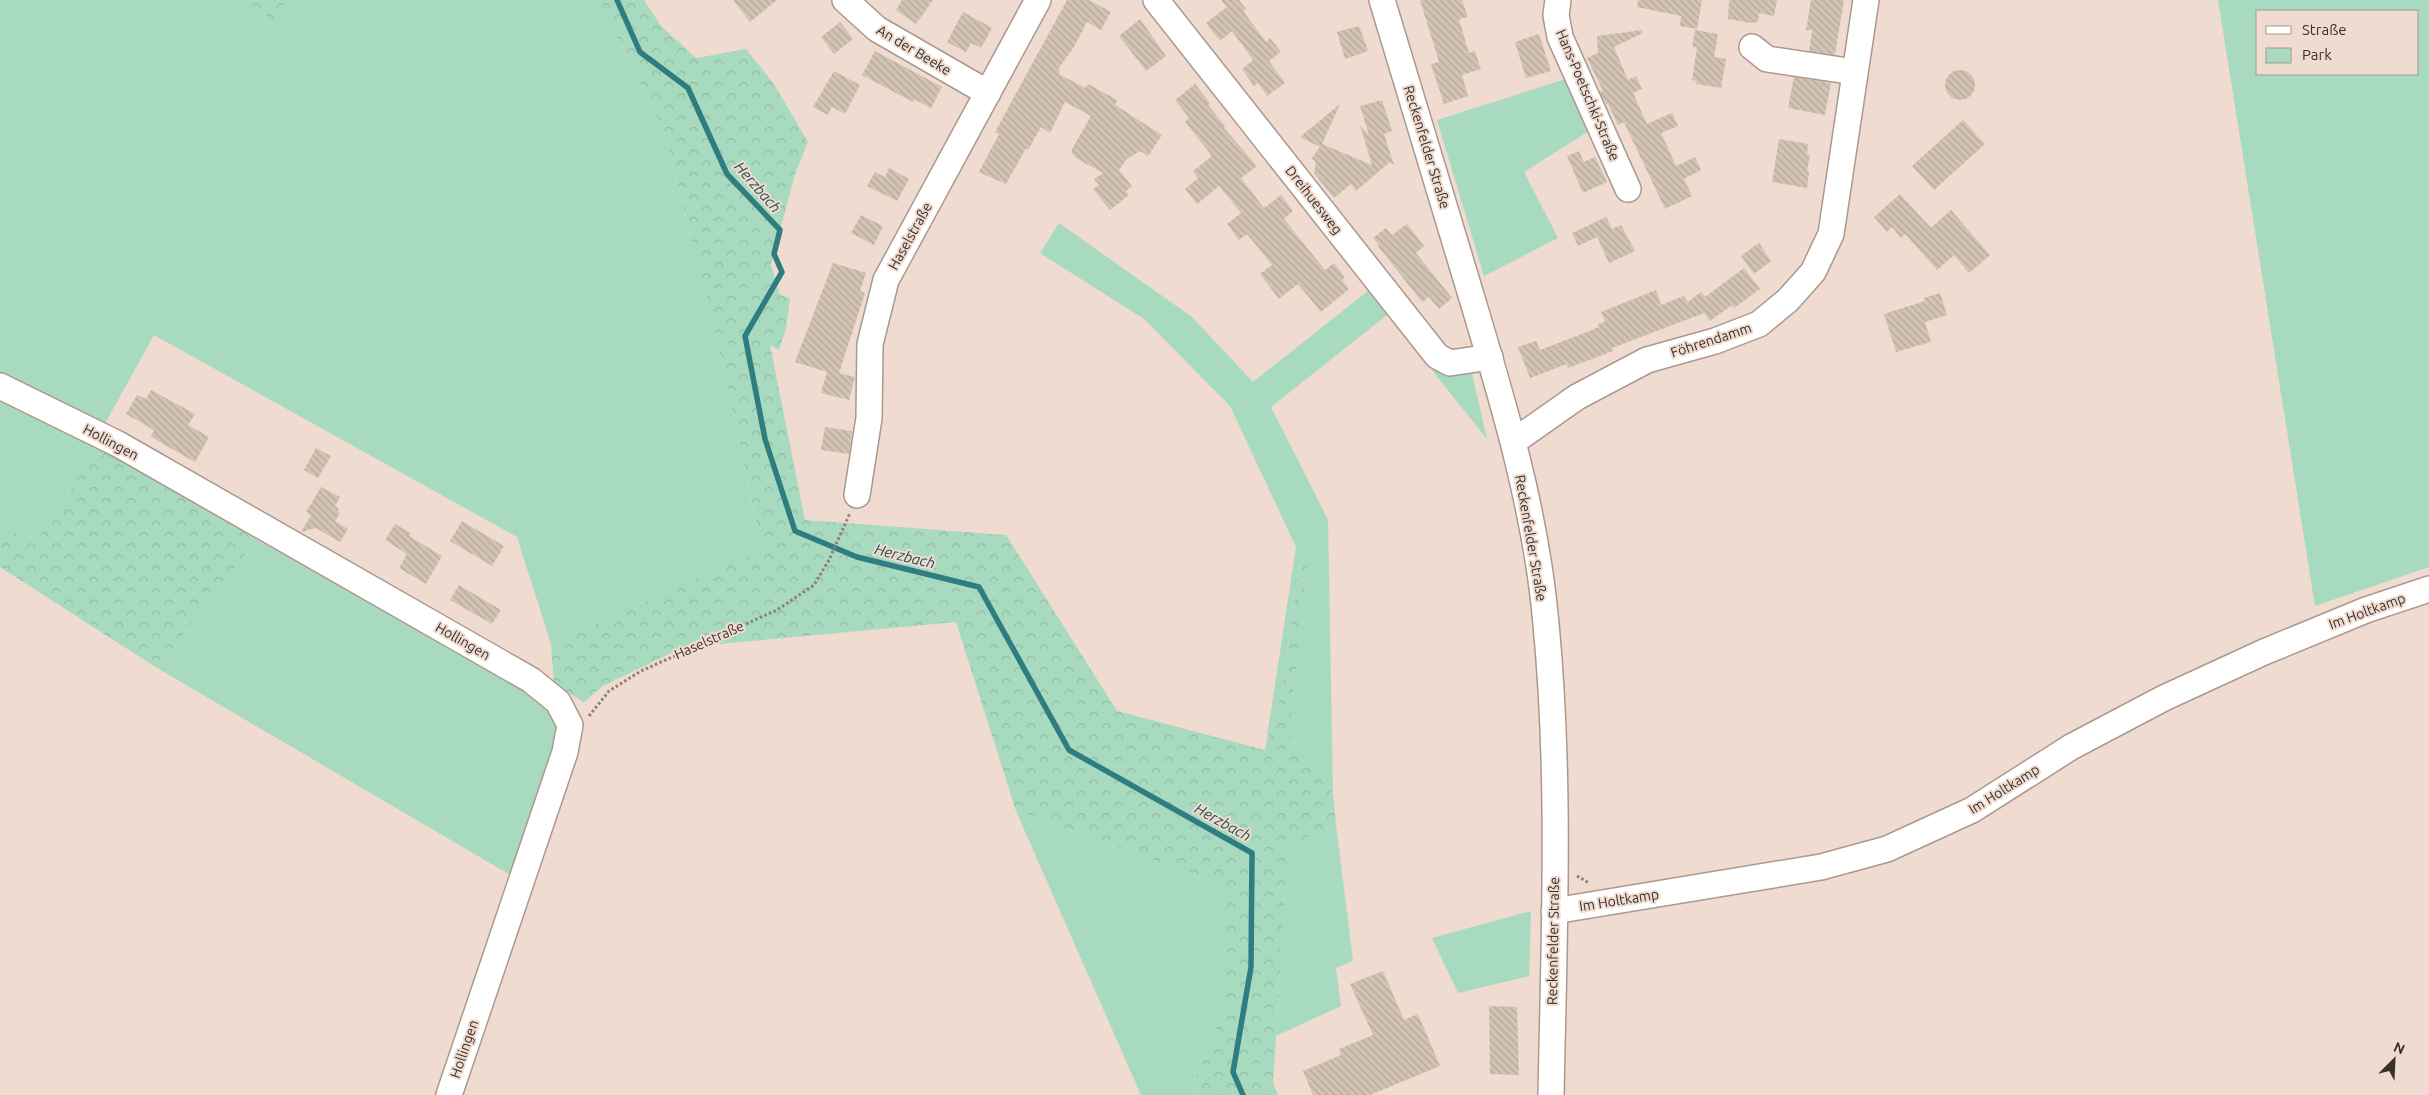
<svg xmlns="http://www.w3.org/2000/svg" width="2429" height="1095" font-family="Ubuntu,sans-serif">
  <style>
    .green { fill: #a7dabf; fill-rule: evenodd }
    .forest { fill: url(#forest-crowns) }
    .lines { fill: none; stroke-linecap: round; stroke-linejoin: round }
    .stream { stroke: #2f7d81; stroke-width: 5.5 }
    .building { fill: url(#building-back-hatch) }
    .minor-casing { stroke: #ab998d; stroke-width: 28 }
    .path { stroke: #8c7f77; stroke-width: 3; stroke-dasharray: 2.5 2.5; stroke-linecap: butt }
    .minor { stroke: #fff; stroke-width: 25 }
    .labels { text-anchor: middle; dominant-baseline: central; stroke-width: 4; stroke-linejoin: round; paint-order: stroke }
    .street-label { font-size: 14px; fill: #38312c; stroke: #efdbcf }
    .water-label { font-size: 15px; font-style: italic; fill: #215154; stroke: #efdbcf }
  </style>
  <defs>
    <pattern id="forest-crowns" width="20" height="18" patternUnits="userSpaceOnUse" patternTransform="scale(1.25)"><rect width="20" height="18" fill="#a7dabf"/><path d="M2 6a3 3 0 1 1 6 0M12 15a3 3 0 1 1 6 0" fill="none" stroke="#90bca4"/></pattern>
    <pattern id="building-back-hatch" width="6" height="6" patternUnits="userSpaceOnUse" patternTransform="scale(1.25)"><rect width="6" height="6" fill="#d2c3b4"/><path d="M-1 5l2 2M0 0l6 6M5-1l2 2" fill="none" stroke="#b5a89b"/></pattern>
  </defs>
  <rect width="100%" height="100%" fill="#efdbcf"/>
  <!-- green -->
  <path class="green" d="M0,0H241L280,23L286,0H599L664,132L714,326L762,551L551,644L517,537L154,335L103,427L0,375Z
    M2218,0H2429V567L2315,606ZM2258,11H2418V74H2258Z
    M1566,79L1589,131L1524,172L1558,238L1484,276L1437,120Z
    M1059,223L1192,317L1253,382L1368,291L1387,315L1271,407L1328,520L1333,794L1289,735L1308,565L1299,567L1281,696L1265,750L1296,547L1230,406L1144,319L1040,253Z
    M1431,369L1452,374H1472L1487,439Z
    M0,395L100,445L34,546L0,525Z
    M257,540L527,689C539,698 557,708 560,725C564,751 524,847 514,877L157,668Z
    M1016,811L1226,886V1004L1192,1086L1195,1095H1141Z
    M1336,825L1353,961L1336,968L1341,1006L1276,1036L1288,844Z
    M1531,911L1529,976L1458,993L1432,938Z"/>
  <!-- forest -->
  <path class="forest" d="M241,0H286L280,24Z
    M599,0H644L661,26L696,58L746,49L774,84L808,142L795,174L771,265L780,295L790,298L786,329L779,350L770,345L805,520L1006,535L1117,711L1265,750L1281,696L1299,567L1308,565L1289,735L1333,794L1336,825L1288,845L1273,1083L1278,1095H1195L1192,1086L1226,1004V886L1016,811L956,622L720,644L714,632L603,686L584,702L554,684L551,644L762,550L714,326L664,132Z
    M100,445L257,540L157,668L0,567V525L34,545Z"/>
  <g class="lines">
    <!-- stream -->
    <path class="stream" d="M617,0L640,52L688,88L727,174L780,230L774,254L782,272L745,336L765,439L795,531L857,557L979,587L1069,750L1252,853L1251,967L1233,1072L1243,1095"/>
  </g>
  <!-- building -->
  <path class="building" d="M733,0H777L750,22Z
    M902,0H933L916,24L896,10Z
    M1067,0H1089L1111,12L1101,30L1087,22L1074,47L1058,69L1060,71L1059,74L1085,88L1088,84L1117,100L1115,105L1162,135L1148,156L1140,151L1127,159L1119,170L1132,186L1126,191L1129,195L1110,210L1093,189L1099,185L1094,179L1103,173L1076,158L1072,153V149L1091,116L1065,102L1050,133L1041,127L1028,150L1026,148L1006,184L979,172L999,134L995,132Z
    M1221,0H1239L1246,9L1243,11L1266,42L1270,38L1281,52L1269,61L1285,83L1267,96L1258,83L1254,86L1242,69L1253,60L1232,31L1220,41L1206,23L1227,7Z
    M1420,0H1462L1468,17L1459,19L1469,53L1475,51L1481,69L1462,75L1468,96L1444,104L1431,64L1439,62Z
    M1638,0H1702L1697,29L1680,26L1681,16L1637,7Z
    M1729,0H1777L1774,16L1759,13L1758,22L1751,23L1728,19Z
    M1811,0H1844L1835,55L1809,51L1812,30H1806Z
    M963,12L992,28L981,48L971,43L966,52L947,42Z
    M1140,19L1166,56L1146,71L1119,36Z
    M840,22L853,39L834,54L821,37Z
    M1359,26L1368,51L1345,59L1337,32Z
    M1642,30L1643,33L1614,47L1628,80L1636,76L1642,89L1633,93L1647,124L1672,113L1678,126L1661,133L1676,166L1695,157L1701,170L1684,179L1692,196L1665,209L1624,122L1618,125L1608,104H1606L1600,92L1603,91L1587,58L1598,53L1597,36Z
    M1695,30L1718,34L1714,57L1726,59L1721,88L1696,84L1697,81L1692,80L1697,47H1692Z
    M1539,34L1551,71L1526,78L1515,42Z
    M875,51L942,87L931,108L914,99L913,102L862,75Z
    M1945 85a15 15 0 1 1 30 0a15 15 0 1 1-30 0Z
    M834,71L860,85L845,114L832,107L828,115L813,107Z
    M1794,77L1831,83L1825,115L1788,108Z
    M1195,84L1210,103L1208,105L1225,126L1224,128L1257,166L1241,178L1264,208L1281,195L1293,211L1284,219L1325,270L1334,263L1345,277L1342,280L1349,289L1321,312L1298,284L1279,299L1260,274L1272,265L1247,234L1239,240L1227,224L1241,213L1219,186L1197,204L1185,189L1198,178L1193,171L1212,156L1185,122L1189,118L1175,100Z
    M1382,100L1392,131L1384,134L1394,165L1390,162L1356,191L1351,184L1334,198L1314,173L1316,163L1312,158L1320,147L1300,137L1340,104L1322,144L1372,165L1360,125L1369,135L1360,106Z
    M1963,120L1985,144L1934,190L1912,166Z
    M1779,139L1808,144L1807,155H1810L1807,171L1809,172L1807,188L1772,182Z
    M1579,151L1584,162L1595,157L1607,182L1583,193L1567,156Z
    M889,168L909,179L897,201L867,186L875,172L885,177Z
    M1900,194L1931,228L1951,210L1990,255L1969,273L1954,255L1937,270L1905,234L1901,238L1892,227L1887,232L1874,217Z
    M861,215L883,226L874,245L851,233Z
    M1606,217L1612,229L1621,225L1635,251L1609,263L1597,237L1578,246L1572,233Z
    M1407,224L1424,246L1416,253L1452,298L1439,309L1429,297L1422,302L1378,246L1379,245L1373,238L1386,228L1392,235Z
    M1759,243L1771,261L1754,274L1741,256Z
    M833,263L866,273L860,291L865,293L839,373L855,377L849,400L821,393L827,372L795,362Z
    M1744,268L1760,289L1734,308L1732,305L1710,321L1704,313L1612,348L1613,351L1568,368L1567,364L1530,378L1518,347L1536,341L1540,350L1582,334L1599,327L1598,324L1605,322L1601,312L1656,290L1661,305L1684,296L1688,302L1701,292L1705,297Z
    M1940,293L1947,315L1925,322L1931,342L1896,352L1884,314L1925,301L1924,298Z
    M151,390L195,414L188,425L209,437L195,462L158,441L151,436L154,430L126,414L137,395L146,399Z
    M825,427L852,431L849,454L821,450Z
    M316,448L331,456L318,478L304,470Z
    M321,487L340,497L335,506L339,509L337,512L340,513L335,521L348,529L340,542L316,528L301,532L311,515L306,512Z
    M462,521L504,546L492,566L450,541Z
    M395,524L411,533L409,536L442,556L426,584L399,568L407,554L385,540Z
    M459,585L501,610L492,624L450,600Z
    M1383,971L1404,1020L1418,1014L1440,1066L1370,1095H1313L1303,1071L1341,1055L1339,1049L1373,1035L1350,984Z
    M1489,1006L1517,1007L1519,1075L1490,1074Z"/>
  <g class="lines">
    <defs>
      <path id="minor" d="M845,0L877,29L988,93
        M1156,0L1437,356L1450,363L1490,357
        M1382,0C1411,95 1440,190 1468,285C1501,395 1536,508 1546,624C1561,780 1554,938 1551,1095
        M1558,0L1556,15L1560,37L1628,189
        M1752,47L1767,59L1855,72
        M0,386L118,444L531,680L558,702L570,725L565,752L449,1095
        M1513,442L1577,397L1647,360L1715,341L1759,324L1788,300L1813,272L1831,234L1866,0
        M857,495L869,418L870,344L886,280L1038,0
        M1554,911L1821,867L1887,849L1972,810L2071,747L2164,698L2264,652L2366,610L2429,589"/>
    </defs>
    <!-- minor casing -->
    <use href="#minor" class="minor-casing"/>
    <!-- path -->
    <path class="path" d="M589,716L609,691L641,671L777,610L814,585L829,560L850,513
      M1577,876L1589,883"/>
    <!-- minor -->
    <use href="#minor" class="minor"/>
  </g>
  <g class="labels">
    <!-- street labels -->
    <g class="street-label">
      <text transform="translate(914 50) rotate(31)">An der Beeke</text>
      <text transform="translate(1588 95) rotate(67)">Hans-Poetschki-Straße</text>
      <text transform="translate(1427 147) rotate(73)">Reckenfelder Straße</text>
      <text transform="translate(1314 200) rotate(52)">Dreihuesweg</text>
      <text transform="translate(910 236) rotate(-61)">Haselstraße</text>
      <text transform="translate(1711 340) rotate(-18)">Föhrendamm</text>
      <text transform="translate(111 442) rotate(28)">Hollingen</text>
      <text transform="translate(1531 538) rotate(80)">Reckenfelder Straße</text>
      <text transform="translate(2367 611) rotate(-20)">Im Holtkamp</text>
      <text transform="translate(709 640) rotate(-24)">Haselstraße</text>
      <text transform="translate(463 641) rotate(30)">Hollingen</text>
      <text transform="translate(2004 789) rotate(-32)">Im Holtkamp</text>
      <text transform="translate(1619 900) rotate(-9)">Im Holtkamp</text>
      <text transform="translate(1553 941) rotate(-89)">Reckenfelder Straße</text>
      <text transform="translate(464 1049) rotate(-71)">Hollingen</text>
    </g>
    <!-- water labels -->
    <g class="water-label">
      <text transform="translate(758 187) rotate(49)">Herzbach</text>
      <text transform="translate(905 556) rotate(14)">Herzbach</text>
      <text transform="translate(1223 822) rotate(29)">Herzbach</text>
    </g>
  </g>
  <!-- legend -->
  <rect x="2256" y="10" width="162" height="65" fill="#efdbcf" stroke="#a6978e"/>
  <rect x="2266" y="26" width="25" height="8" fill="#ffffff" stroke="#a6978e"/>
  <text x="2302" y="35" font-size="15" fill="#38312c">Straße</text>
  <rect x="2266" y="48" width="25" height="15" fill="#a7dabf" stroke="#a6978e"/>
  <text x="2302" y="60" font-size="15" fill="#38312c">Park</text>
  <!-- north arrow -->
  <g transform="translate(2394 1060) rotate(24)" stroke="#efdbcf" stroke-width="4" paint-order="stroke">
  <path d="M0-4L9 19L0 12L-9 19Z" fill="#38312c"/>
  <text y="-8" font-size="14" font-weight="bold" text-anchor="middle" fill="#38312c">N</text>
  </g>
</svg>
